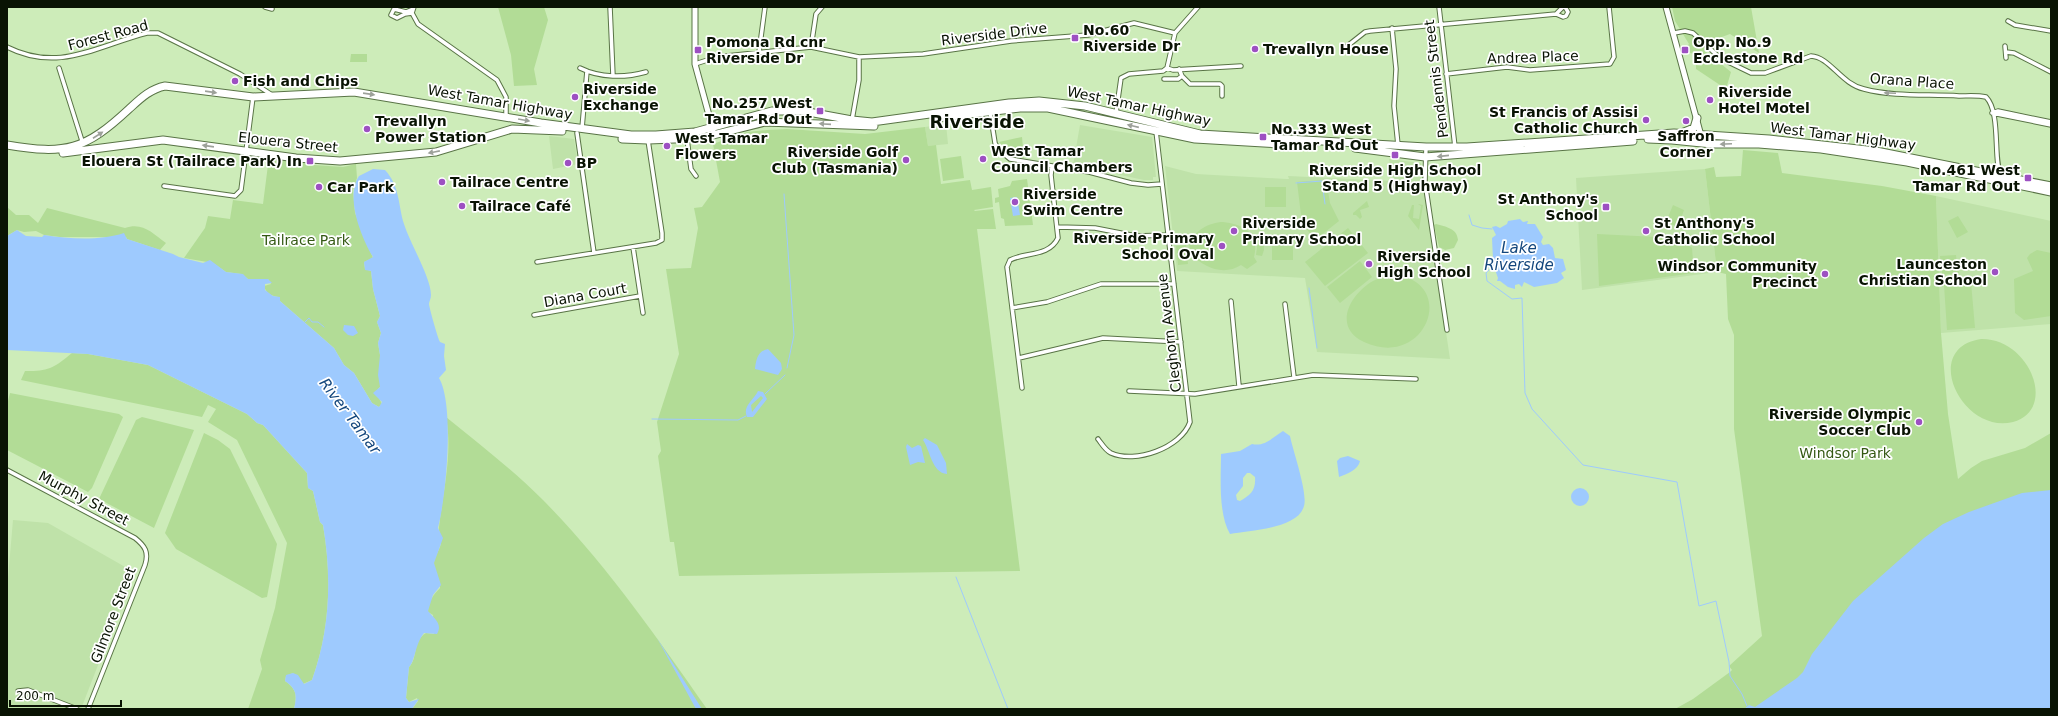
<svg xmlns="http://www.w3.org/2000/svg" width="2058" height="716" font-family="'DejaVu Sans',sans-serif">
  <style>
    .built { fill: #bfe2a9 }
    .green { fill: #b2dc96 }
    .water { fill: #9ecafe; fill-rule: evenodd }
    .lines { fill: none; stroke-linecap: round; stroke-linejoin: round }
    .stream { stroke: #9ecafe; stroke-width: 1 }
    .street-casing { stroke: #597446; stroke-width: 5.5 }
    .secondary-casing { stroke: #597446; stroke-width: 7 }
    .highway-casing { stroke: #597446; stroke-width: 9 }
    .street { stroke: #fff; stroke-width: 3.5 }
    .secondary { stroke: #fff; stroke-width: 5 }
    .highway { stroke: #fff; stroke-width: 7 }
    .oneway { fill: #9da19a }
    .poi-dot { fill: #9d50c2; stroke: #fff; stroke-width: 1.5 }
    .labels { text-anchor: middle; dominant-baseline: central; stroke-width: 3.5; stroke-linejoin: round; paint-order: stroke }
    .poi-label { font-size: 14px; font-weight: bold; fill: #091303; stroke: #fff; text-anchor: start }
    .street-label { font-size: 14px; fill: #091303; stroke: #fff }
    .park-label { font-size: 14px; fill: #345913; stroke: #fff }
    .water-label { font-size: 15px; font-style: italic; fill: #13467c; stroke: #fff }
    .district-label { font-size: 18px; font-weight: bold; fill: #091303; stroke: #fff }
  </style>
  <rect width="100%" height="100%" fill="#cdecb9"/>
  <!-- built -->
  <path class="built" d="M946,124L948,144L928,146L925,127Z
    M1080,125L1152,137L1156,177H1153V180H1144L1073,165Z
    M549,136L574,139L578,164L553,169Z
    M1389,159L1421,163L1450,359L1317,352L1305,278L1177,271L1165,166L1196,174L1286,179H1289L1288,176L1394,181Z
    M1705,169L1717,272L1582,290L1576,178Z
    M1936,196L2051,221V324L1941,333Z
    M13,520L48,523L134,572L81,709H7V590Z"/>
  <!-- green -->
  <path class="green" d="M498,7H544L548,20L534,69L537,85L514,86L511,55Z
    M1672,7H1751L1759,53L1730,34L1711,41L1705,51L1731,72L1726,89L1696,69V65L1702,66L1696,55L1688,52L1687,46L1689,44L1675,21Z
    M351,54H367V62H350Z
    M925,127L928,146L936,145L941,184L970,180L972,190L991,187L993,207L974,210L975,211L993,209L996,229H977L1020,571L679,576L674,542H670L658,456L661,451L657,422L679,354L666,269L691,268L698,228L694,208L702,207L720,182L713,144L747,132L767,130L787,129L865,134Z
    M1022,137L1024,158L1009,153L999,142Z
    M1743,150L1778,153L1782,173L1882,186L1936,196L1941,333L1948,414L1958,479L1971,468L1982,461L2025,448L2051,433V709H1675L1693,699L1730,672L1732,670L1729,666L1762,636L1734,429V335L1728,319L1726,274L1717,272L1705,169L1714,167L1716,177L1741,176Z
    M961,156L964,178L943,181L940,159Z
    M269,157L314,165L343,167L356,164L357,178L353,190L355,213L373,258L364,262L365,269L371,271L373,289L380,316L377,322L381,333L378,343L380,355V387L378,389L379,398L382,404L379,407L372,403L354,373L344,365L334,348L280,301L278,297C271,296 266,293 264,286L271,284L268,279H248L241,274L226,272L213,263L184,258L205,228L208,216L230,219L233,200L263,204Z
    M1027,179L1033,225L1005,226L1004,219L1001,218L999,202L995,203V198L999,197L998,189L1010,186L1012,181Z
    M1323,180L1327,185L1330,203L1339,221L1315,240L1302,223L1297,182Z
    M1265,187H1286V207H1265Z
    M1367,201L1369,207L1360,210L1362,217L1360,219L1356,215H1353V213Z
    M1418,204L1423,205L1419,230L1408,216L1412,205H1414L1413,218L1419,219L1421,206Z
    M1673,205L1684,210L1678,227L1666,222Z
    M7,207L16,215H29L38,223L47,208L125,228C143,222 152,233 166,243L160,250L127,239L126,237H60L44,235L36,231L24,232L17,230L7,236Z
    M1958,216L1968,232L1957,238L1948,221Z
    M1223,222C1244,225 1260,232 1254,257L1257,262L1247,269L1241,265C1224,276 1204,268 1191,254L1189,245C1193,231 1210,222 1223,222Z
    M1436,224C1446,227 1457,228 1458,240L1454,248L1445,250L1439,247L1434,225Z
    M1348,228L1368,253L1325,286L1305,262Z
    M1597,234L1677,238L1692,248L1694,273L1599,286Z
    M1293,237V260H1272V238Z
    M1258,239L1264,240V250L1262,256L1256,255Z
    M1186,245L1188,264L1178,265L1176,246Z
    M2037,250L2051,253V316L2024,320L2015,313L2014,279L2033,271L2027,258L2030,254Z
    M1956,255L1957,263L1941,265L1940,256Z
    M1360,261L1372,277L1340,303L1327,287Z
    M1958,265L1959,273L1942,275V267Z
    M1397,275C1458,285 1425,370 1364,342C1332,327 1350,294 1373,281C1380,277 1389,276 1397,275Z
    M1971,282L1975,328L1947,330L1944,285Z
    M1981,339C2030,338 2058,410 2013,422C1962,435 1920,348 1981,339Z
    M72,353L88,354L148,365L247,414L257,423L263,425L307,473L308,488L313,491L320,522L323,525C332,578 330,630 312,680L303,684L293,673L286,676L285,681C297,689 297,696 294,709H248L262,669L260,660L275,608L287,543L237,440L208,422L216,409L208,405L202,417L21,380L25,371C48,372 55,367 72,353Z
    M10,393L119,414L123,417L92,488L88,492L7,450V405Z
    M142,417L194,430L154,528L99,499L136,420Z
    M446,417C479,444 513,470 543,500C605,563 656,636 707,709H412L418,701L417,698L409,702L406,698L409,667C418,659 412,641 426,633L434,634L433,615L428,612C428,602 433,595 440,588C440,578 433,571 434,562C435,555 441,548 441,542C442,537 438,532 439,527C443,491 453,453 446,417Z
    M204,433L218,440L230,449L277,544L267,597L262,598L176,549L165,533Z"/>
  <!-- water -->
  <path class="water" d="M373,169L385,170C400,186 398,205 404,224C410,243 431,278 431,295C431,299 429,301 429,304C429,307 438,339 440,342L445,344L444,356L446,370L439,378C455,405 446,498 438,528L443,538L434,563L441,585L433,595L428,611C434,618 443,624 437,634L424,633C415,644 415,662 409,667L406,698L409,702L419,699L412,709H294C297,696 297,689 285,681L286,675L293,673L298,675L304,684L312,680C330,630 332,578 323,525L320,522L313,491L308,488L307,473L263,425L257,423L247,414L148,365L88,354L7,350V236L17,230L26,236L42,237L44,235C70,239 99,241 124,233L127,239L173,254L179,257L203,263L210,260L226,272L243,274L248,279H268L272,283L265,284V290L273,296L280,297V301L334,348L344,365L354,373L372,403L379,407L382,402L373,393L380,387L378,375L380,355L378,343L381,333L377,322L380,316L373,289L371,271L365,270L364,262L373,257C361,237 345,197 359,176Z
    M1017,197L1020,215L1013,216L1010,198Z
    M1520,219L1523,222L1528,221L1527,224H1535L1543,237L1541,242L1543,245L1549,244L1553,248L1555,258L1563,259L1566,270L1561,273L1564,278L1557,283L1534,287L1524,282L1522,287L1519,284L1515,285V289L1508,287L1500,281H1497L1498,278L1493,264L1489,268L1487,267L1493,259L1492,238L1496,235L1492,227L1496,226L1500,228L1507,224L1508,221Z
    M344,325L354,326L358,333L353,336L348,335L343,330Z
    M768,349L781,363L782,369L778,375L755,369C756,359 758,351 768,349Z
    M758,391L763,392L767,399L753,417H747C742,406 754,400 758,391ZM761,396L763,398L752,412L751,405Z
    M1283,431L1290,436C1293,451 1308,493 1304,506C1298,529 1250,530 1230,534C1218,513 1221,478 1221,454L1240,451L1252,444C1265,447 1273,437 1283,431ZM1247,473H1250L1255,477C1256,490 1251,495 1240,501L1237,500L1236,495L1243,486V478Z
    M925,438L937,445L946,463L947,474C932,473 930,450 923,440Z
    M907,444L912,448L918,445L921,446L925,463L918,462L910,465L906,447Z
    M1348,456L1360,461C1358,470 1347,474 1339,477L1337,461L1340,458Z
    M1571 497a9 9 0 1 1 18 0a9 9 0 1 1-18 0Z
    M2051,490V709H1744L1749,705L1755,707L1797,678L1803,672L1812,654L1853,601L1924,538L1943,524L1969,512L2022,493Z
    M657,638L702,709H696Z"/>
  <g class="lines">
    <!-- stream -->
    <path class="stream" d="M1296,183L1322,181L1325,204
      M784,194L794,335L787,368
      M1469,215L1472,225L1482,228L1492,229
      M1494,265L1486,273L1487,281L1512,299L1522,298L1525,393L1532,409L1583,465L1677,482L1699,606L1716,601L1729,662L1730,676L1742,694L1747,706
      M1309,288L1317,348
      M304,323L309,318L312,322H318L324,327
      M765,394L785,375
      M652,419L738,420L746,416
      M956,577L1008,709"/>
    <defs>
      <path id="street" d="M265,7L272,9
        M414,7L412,13L418,24L497,80L506,97V117
        M610,7L613,76
        M1439,7L1455,147
        M412,13L405,14L397,18L391,15L394,9L406,12L413,9
        M1556,14L1563,17L1566,16L1568,12L1565,7
        M2008,21L2015,25L2051,31
        M1392,28L1396,69L1394,106L1398,145
        M1175,33L1198,7
        M1674,33L1685,31L1693,33L1720,58L1751,73H1765L1811,56C1830,57 1841,84 1864,89C1894,97 1928,94 1959,96C1968,96 1977,95 1986,97C2002,113 1992,165 2002,176
        M2005,46L2006,58
        M7,47C59,73 96,46 147,33H158L240,74L272,95
        M811,47L816,14L822,7
        M1346,47L1365,32L1370,31L1556,14L1563,7
        M759,52L765,7
        M2006,52L2014,53L2051,72
        M695,64L717,57L811,47L859,57L923,54L1011,41L1088,35L1134,23L1175,33L1167,68L1163,71L1129,74L1121,78L1116,113
        M59,68L83,144
        M580,68C600,78 625,78 646,72
        M1167,68L1173,70L1241,66
        M1179,69L1182,76L1190,84H1220L1222,86V96
        M1446,74L1507,67L1530,70L1610,64L1614,57L1609,7
        M1164,79H1178L1182,76
        M990,111L995,143L999,150L1010,159L1089,172L1131,183L1148,185L1162,184
        M1992,113L2051,125
        M1992,113L1998,111L2051,122
        M852,120L859,80V57
        M582,128L587,71
        M577,133L594,253L656,243L662,240V233L648,140
        M687,139L691,169L696,176
        M1426,147L1425,182L1447,330
        M164,186L235,196L241,190L253,97
        M1058,227L1095,228L1136,236L1168,235
        M633,247L643,313
        M537,262L594,253
        M1231,301L1239,386
        M1285,304L1294,377
        M1012,308L1047,302L1101,284H1174
        M534,315L640,296
        M1019,358L1103,338L1181,342
        M1022,388L1007,267L1010,260C1025,252 1049,257 1058,238L1051,175L1052,167
        M1129,391L1195,394L1313,375L1416,379
        M1098,439C1102,444 1105,450 1111,453C1135,464 1181,448 1190,422L1156,131
        M7,470L135,538C145,546 149,552 145,565L88,709
        M18,691L28,690L77,709"/>
      <path id="secondary" d="M695,7V64L713,130
        M1666,7L1703,143"/>
      <path id="highway" d="M937,118L1020,108H1048L1195,139L1313,146
        M1684,132L1694,128L1697,118
        M622,139L648,140L701,138L765,122L874,126
        M1648,139L1672,140L1712,144H1759L1821,149L1907,162L2051,192
        M7,145C66,155 85,150 129,109C140,99 150,89 165,86L253,97L354,92L541,123L631,135H656L695,132L772,111H803L852,120L872,122L1009,103L1039,101L1085,106L1200,134L1426,147H1467L1674,133L1707,135L1769,139L1876,151L2051,186
        M1355,148L1425,157L1633,141
        M63,153L163,140L296,158L340,161L436,152L512,129L562,131"/>
    </defs>
    <!-- street casing -->
    <use href="#street" class="street-casing"/>
    <!-- secondary casing -->
    <use href="#secondary" class="secondary-casing"/>
    <!-- highway casing -->
    <use href="#highway" class="highway-casing"/>
    <!-- street -->
    <use href="#street" class="street"/>
    <!-- secondary -->
    <use href="#secondary" class="secondary"/>
    <!-- highway -->
    <use href="#highway" class="highway"/>
  </g>
  <!-- one-way arrows -->
  <defs><path id="oneway-solid" d="M-6-.8H1V-3.2L6.5 0L1 3.2V.8H-6Z"/></defs>
  <g class="oneway">
    <use href="#oneway-solid" transform="translate(211 92) rotate(8)"/>
    <use href="#oneway-solid" transform="translate(1890 93) rotate(-178)"/>
    <use href="#oneway-solid" transform="translate(369 94) rotate(8)"/>
    <use href="#oneway-solid" transform="translate(524 120) rotate(10)"/>
    <use href="#oneway-solid" transform="translate(825 124) rotate(-176)"/>
    <use href="#oneway-solid" transform="translate(1133 126) rotate(-167)"/>
    <use href="#oneway-solid" transform="translate(98 135) rotate(-33)"/>
    <use href="#oneway-solid" transform="translate(1726 144) rotate(178)"/>
    <use href="#oneway-solid" transform="translate(208 146) rotate(-172)"/>
    <use href="#oneway-solid" transform="translate(434 152) rotate(169)"/>
    <use href="#oneway-solid" transform="translate(1443 156) rotate(174)"/>
  </g>
  <!-- markers -->
  <g class="poi-dot">
    <rect x="1071" y="34" width="8" height="8" rx="2"/>
    <circle cx="1255" cy="49" r="4"/>
    <rect x="694" y="46" width="8" height="8" rx="2"/>
    <rect x="1681" y="46" width="8" height="8" rx="2"/>
    <circle cx="235" cy="81" r="4"/>
    <circle cx="575" cy="97" r="4"/>
    <circle cx="1710" cy="100" r="4"/>
    <rect x="816" y="107" width="8" height="8" rx="2"/>
    <circle cx="1646" cy="120" r="4"/>
    <circle cx="1686" cy="121" r="4"/>
    <circle cx="367" cy="129" r="4"/>
    <rect x="1259" y="133" width="8" height="8" rx="2"/>
    <circle cx="667" cy="146" r="4"/>
    <rect x="1391" y="151" width="8" height="8" rx="2"/>
    <circle cx="983" cy="159" r="4"/>
    <circle cx="906" cy="160" r="4"/>
    <rect x="306" y="157" width="8" height="8" rx="2"/>
    <circle cx="568" cy="163" r="4"/>
    <rect x="2024" y="174" width="8" height="8" rx="2"/>
    <circle cx="442" cy="182" r="4"/>
    <circle cx="319" cy="187" r="4"/>
    <circle cx="1015" cy="202" r="4"/>
    <circle cx="462" cy="206" r="4"/>
    <rect x="1602" y="203" width="8" height="8" rx="2"/>
    <circle cx="1234" cy="231" r="4"/>
    <circle cx="1646" cy="231" r="4"/>
    <circle cx="1222" cy="246" r="4"/>
    <circle cx="1369" cy="264" r="4"/>
    <circle cx="1995" cy="272" r="4"/>
    <circle cx="1825" cy="274" r="4"/>
    <circle cx="1919" cy="422" r="4"/>
  </g>
  <g class="labels">
    <!-- poi labels -->
    <g class="poi-label">
      <text x="1083" y="30">No.60<tspan x="1083" dy="16">Riverside Dr</tspan></text>
      <text x="706" y="42">Pomona Rd cnr<tspan x="706" dy="16">Riverside Dr</tspan></text>
      <text x="1693" y="42">Opp. No.9<tspan x="1693" dy="16">Ecclestone Rd</tspan></text>
      <text x="1263" y="49">Trevallyn House</text>
      <text x="243" y="81">Fish and Chips</text>
      <text x="583" y="89">Riverside<tspan x="583" dy="16">Exchange</tspan></text>
      <text x="1718" y="92">Riverside<tspan x="1718" dy="16">Hotel Motel</tspan></text>
      <text x="812" y="103" text-anchor="end">No.257 West<tspan x="812" dy="16">Tamar Rd Out</tspan></text>
      <text x="1638" y="112" text-anchor="end">St Francis of Assisi<tspan x="1638" dy="16">Catholic Church</tspan></text>
      <text x="375" y="121">Trevallyn<tspan x="375" dy="16">Power Station</tspan></text>
      <text x="1271" y="129">No.333 West<tspan x="1271" dy="16">Tamar Rd Out</tspan></text>
      <text x="1686" y="136" text-anchor="middle">Saffron<tspan x="1686" dy="16">Corner</tspan></text>
      <text x="675" y="138">West Tamar<tspan x="675" dy="16">Flowers</tspan></text>
      <text x="991" y="151">West Tamar<tspan x="991" dy="16">Council Chambers</tspan></text>
      <text x="898" y="152" text-anchor="end">Riverside Golf<tspan x="898" dy="16">Club (Tasmania)</tspan></text>
      <text x="302" y="161" text-anchor="end">Elouera St (Tailrace Park) In</text>
      <text x="576" y="163">BP</text>
      <text x="1395" y="170" text-anchor="middle">Riverside High School<tspan x="1395" dy="16">Stand 5 (Highway)</tspan></text>
      <text x="2020" y="170" text-anchor="end">No.461 West<tspan x="2020" dy="16">Tamar Rd Out</tspan></text>
      <text x="450" y="182">Tailrace Centre</text>
      <text x="327" y="187">Car Park</text>
      <text x="1023" y="194">Riverside<tspan x="1023" dy="16">Swim Centre</tspan></text>
      <text x="1598" y="199" text-anchor="end">St Anthony's<tspan x="1598" dy="16">School</tspan></text>
      <text x="470" y="206">Tailrace Café</text>
      <text x="1242" y="223">Riverside<tspan x="1242" dy="16">Primary School</tspan></text>
      <text x="1654" y="223">St Anthony's<tspan x="1654" dy="16">Catholic School</tspan></text>
      <text x="1214" y="238" text-anchor="end">Riverside Primary<tspan x="1214" dy="16">School Oval</tspan></text>
      <text x="1377" y="256">Riverside<tspan x="1377" dy="16">High School</tspan></text>
      <text x="1987" y="264" text-anchor="end">Launceston<tspan x="1987" dy="16">Christian School</tspan></text>
      <text x="1817" y="266" text-anchor="end">Windsor Community<tspan x="1817" dy="16">Precinct</tspan></text>
      <text x="1911" y="414" text-anchor="end">Riverside Olympic<tspan x="1911" dy="16">Soccer Club</tspan></text>
    </g>
    <!-- street labels -->
    <g class="street-label">
      <text transform="translate(994 34) rotate(-7)">Riverside Drive</text>
      <text transform="translate(108 35) rotate(-15)">Forest Road</text>
      <text transform="translate(1533 57) rotate(-2)">Andrea Place</text>
      <text transform="translate(1436 79) rotate(-97)">Pendennis Street</text>
      <text transform="translate(1912 81) rotate(4)">Orana Place</text>
      <text transform="translate(500 102) rotate(10)">West Tamar Highway</text>
      <text transform="translate(1139 106) rotate(12)">West Tamar Highway</text>
      <text transform="translate(1843 136) rotate(7)">West Tamar Highway</text>
      <text transform="translate(288 142) rotate(6)">Elouera Street</text>
      <text transform="translate(585 295) rotate(-10)">Diana Court</text>
      <text transform="translate(1169 333) rotate(-97)">Cleghorn Avenue</text>
      <text transform="translate(84 498) rotate(28)">Murphy Street</text>
      <text transform="translate(113 615) rotate(-69)">Gilmore Street</text>
    </g>
    <!-- park labels -->
    <g class="park-label">
      <text x="306" y="240">Tailrace Park</text>
      <text x="1845" y="453">Windsor Park</text>
    </g>
    <!-- water labels -->
    <g class="water-label">
      <text x="1519" y="248">Lake<tspan x="1519" dy="17">Riverside</tspan></text>
      <text transform="translate(350 416) rotate(53)">River Tamar</text>
    </g>
    <!-- district labels -->
    <g class="district-label">
      <text x="977" y="121">Riverside</text>
    </g>
  </g>
  <!-- border -->
  <rect width="2058" height="716" fill="none" stroke="#091303" stroke-width="16"/>
  <!-- scale -->
  <path d="M10 700v6h111v-6" fill="none" stroke="#091303" stroke-width="2"/>
  <text x="16" y="700" font-size="12" fill="#091303" stroke="#ffffff" stroke-width="3" paint-order="stroke">200 m</text>
</svg>
